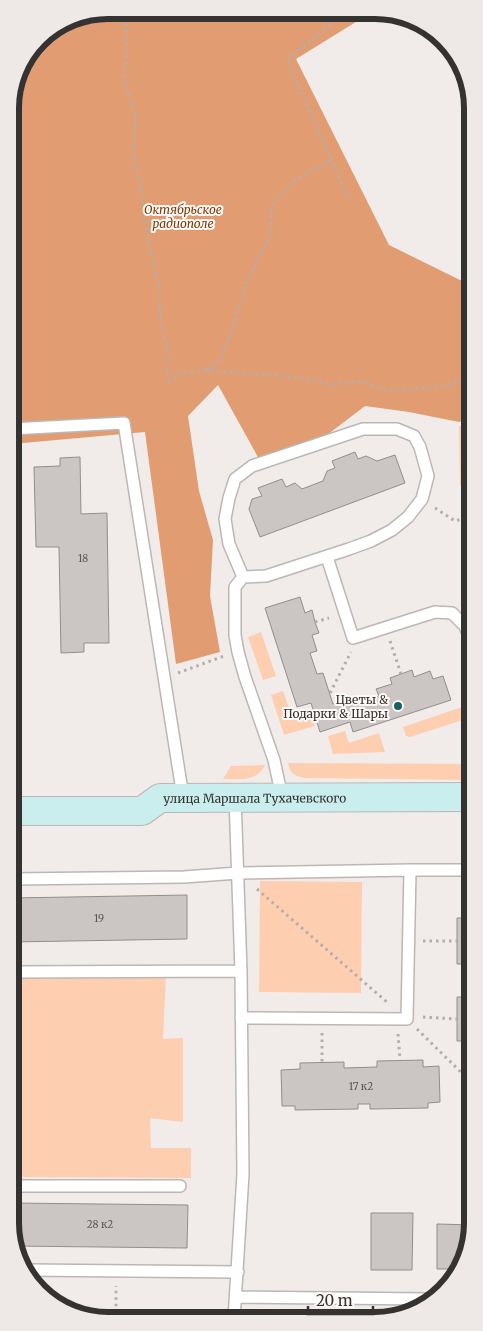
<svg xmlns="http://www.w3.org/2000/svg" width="483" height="1331" font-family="Merriweather,serif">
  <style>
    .green { fill: #feceb1 }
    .forest { fill: #e29c71 }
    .building { fill: #cbc6c4; stroke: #928e8b }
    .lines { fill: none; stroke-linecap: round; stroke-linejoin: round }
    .lane-casing { stroke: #bcb7b5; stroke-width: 14 }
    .secondary-casing { stroke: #bcb7b5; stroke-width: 30 }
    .path { stroke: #b2aeac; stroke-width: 3; stroke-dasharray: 2.5 4; stroke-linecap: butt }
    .lane { stroke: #fff; stroke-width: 11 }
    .secondary { stroke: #caeded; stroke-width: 28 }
    .poi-dot { fill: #126263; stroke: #fef9f7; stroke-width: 2 }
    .labels { text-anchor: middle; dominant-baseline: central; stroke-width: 4; stroke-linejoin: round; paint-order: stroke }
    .number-label { font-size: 10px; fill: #5a5856 }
    .park-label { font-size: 12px; font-style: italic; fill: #7a3a05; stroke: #fef9f7 }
    .poi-label { font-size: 12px; fill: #353332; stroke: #fef9f7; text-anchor: end }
    .street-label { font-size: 12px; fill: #353332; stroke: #fef9f7 }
    .rim { fill: none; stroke: #353332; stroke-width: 6 }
  </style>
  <rect width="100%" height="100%" fill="#f1ece9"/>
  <!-- green -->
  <path class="green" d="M472,425V486H460L459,426Z
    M261,632L276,676L263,680L248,637Z
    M283,691L292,716L310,711L315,726L284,735L271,695Z
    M472,692V717L410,737L406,736L403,727L465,706L462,695Z
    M345,731L349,743L379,733L385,752L333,754L328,736Z
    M288,763L472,764V780L304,778C294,776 290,773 288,763Z
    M265,765C257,782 239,779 223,779L231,766Z
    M260,881L362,882L361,993L259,992Z
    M166,975L163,1039L183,1038V1122L150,1118L151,1148H191V1178L12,1177V976Z"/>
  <!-- forest -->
  <path class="forest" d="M108,10L372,12L296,59L389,245L460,280H471L472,418L459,422L409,412L365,406L327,435L259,459L218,385L188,416L199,491L213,540L210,596L220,652L176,664L145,432L12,444L11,447L10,101L20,64L43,34L71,17Z"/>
  <!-- building -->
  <path class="building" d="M355,452L358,459L366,456L377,461L395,455L405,483L260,537L249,509L252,499L262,496L258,488L282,479L286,487L295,483L302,489L323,481L327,471L335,468L332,461Z
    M80,457L81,514L107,513L109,643H84V652L61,653L59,547H36L34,467L60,466V458Z
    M300,597L305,613L312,610L315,622L319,633L312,635L317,651L310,653L317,674L323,673L333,704L356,696L359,703L379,696L376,689L392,684L390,678L412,670L414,677L430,671L433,679L443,676L451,700L353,732L350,722L320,732L311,703L297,707L265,608Z
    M187,895V939L11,942V898Z
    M464,902H472L473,1061L463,1060V1041H457V997H463V964H457V918H464Z
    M423,1060V1067L439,1066L440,1102L428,1103V1108L370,1109V1104H358V1109L295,1110V1106H282L281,1070L300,1069V1063L344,1062V1068L377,1067V1061Z
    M12,1203L188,1205L187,1248L14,1246L12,1243Z
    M371,1213H413L412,1270H371Z
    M437,1224L473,1225V1229L456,1269H437Z
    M143,1312L197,1313V1319H143Z"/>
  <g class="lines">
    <defs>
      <path id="lane" d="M11,429L124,423L183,797
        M363,429H397L414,436L420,447L428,476L422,499L408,517L392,530L371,541L349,549L266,576L243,577L229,544L225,519L229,498L235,479L252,466Z
        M327,557L353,638L435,612L452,613L465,626L472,644
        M243,577L235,587V635L238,652L245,677L274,760L282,797
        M11,879L184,877L238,873L410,870H472
        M12,972L241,971
        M241,1018L407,1019L410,870
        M12,1186H180
        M26,1270L238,1272
        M236,1297L429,1299
        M234,1319L243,1174L241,971L235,797"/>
      <g id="secondary">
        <path id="s1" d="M11,811H142L160,798L472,797"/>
      </g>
    </defs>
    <!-- lane casing -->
    <use href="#lane" class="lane-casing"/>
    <!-- secondary casing -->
    <use href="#secondary" class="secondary-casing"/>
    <!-- path -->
    <path class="path" d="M125,10L127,49L124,79L136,117L133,153L142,195L149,243L159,291L161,326L169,353L167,370L169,382L178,374L206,371L277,375L313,380L329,385L359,381L384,389L398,390L445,386L472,378
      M345,12L287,60L348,197
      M207,370L220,360L234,325L244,288L271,234V206L294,181L331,160
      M435,508L455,521L472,516
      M315,622L329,618
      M390,641L401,674
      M468,659L472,671
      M178,673L224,656
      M330,693L351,652
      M257,889L388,1003
      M423,941H457
      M423,1017L457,1019
      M417,1029L473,1084
      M322,1033V1062
      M398,1034L400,1060
      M115,1319L116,1316V1286"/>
    <!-- lane -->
    <use href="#lane" class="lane"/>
    <!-- secondary -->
    <use href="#secondary" class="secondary"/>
  </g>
  <!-- markers -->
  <circle class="poi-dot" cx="398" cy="706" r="5"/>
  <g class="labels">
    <!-- number labels -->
    <g class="number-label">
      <text x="83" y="558">18</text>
      <text x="99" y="918">19</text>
      <text x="361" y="1086">17 к2</text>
      <text x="100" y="1224">28 к2</text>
    </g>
    <!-- park labels -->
    <g class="park-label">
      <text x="183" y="209">Октябрьское<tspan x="183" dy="14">радиополе</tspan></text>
    </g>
    <!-- poi labels -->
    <g class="poi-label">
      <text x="388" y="699">Цветы &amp;<tspan x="388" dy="14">Подарки &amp; Шары</tspan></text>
    </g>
    <!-- street labels -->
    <g class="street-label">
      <text stroke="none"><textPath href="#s1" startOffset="248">улица Маршала Тухачевского</textPath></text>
    </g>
  </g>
  <!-- crop -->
  <path d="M0 0H483V1331H0ZM108 19H375A89 89 0 0 1 464 108V1223A89 89 0 0 1 375 1312H108A89 89 0 0 1 19 1223V108A89 89 0 0 1 108 19Z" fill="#eee9e7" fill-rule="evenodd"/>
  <path class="rim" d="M108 19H375A89 89 0 0 1 464 108V1223A89 89 0 0 1 375 1312H108A89 89 0 0 1 19 1223V108A89 89 0 0 1 108 19Z"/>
  <!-- scale -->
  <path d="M308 1306v8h65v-8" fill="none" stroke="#353332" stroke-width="2.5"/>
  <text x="316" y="1306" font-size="15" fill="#353332" stroke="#fef9f7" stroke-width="4" paint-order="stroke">20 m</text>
</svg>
